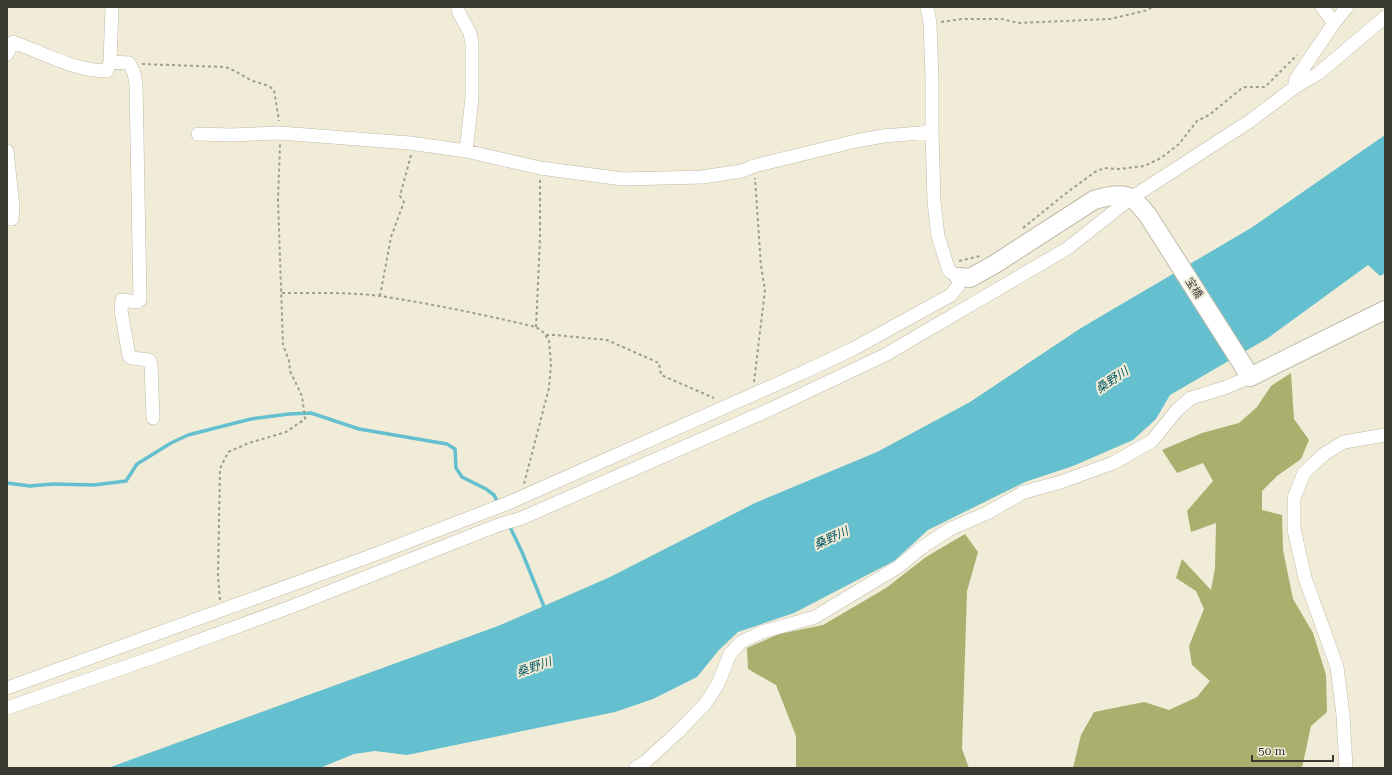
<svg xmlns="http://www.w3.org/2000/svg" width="1392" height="775" font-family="'Roboto Serif','Noto Sans JP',serif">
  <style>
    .forest { fill: #a9af6c }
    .water { fill: #64bfcf }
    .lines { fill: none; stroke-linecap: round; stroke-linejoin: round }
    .stream { stroke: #64bfcf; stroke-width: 3.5 }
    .street-casing { stroke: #c0bba8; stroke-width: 14 }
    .secondary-casing { stroke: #c0bba8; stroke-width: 20 }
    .path { stroke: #a09d8e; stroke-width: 2; stroke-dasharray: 3 3; stroke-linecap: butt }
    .street { stroke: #fff; stroke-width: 13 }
    .secondary { stroke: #fff; stroke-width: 18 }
    .labels { text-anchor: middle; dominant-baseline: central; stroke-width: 4; stroke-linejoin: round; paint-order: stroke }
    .street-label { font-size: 11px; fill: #3a3931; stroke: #f1ecd8 }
    .water-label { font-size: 12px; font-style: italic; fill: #045763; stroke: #f1ecd8 }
  </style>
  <rect width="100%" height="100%" fill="#f1ecd8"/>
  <!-- forest -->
  <path class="forest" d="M1291,373L1294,419L1309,440L1301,459L1277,476L1262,491V510L1282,515L1283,550L1293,599L1313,633L1326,675L1327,712L1311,726L1302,768H1073L1081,735L1094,712L1144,702L1169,710L1197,697L1210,681L1192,665L1189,646L1204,609L1196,591L1176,578L1182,559L1211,590L1215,568L1216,523L1191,532L1187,511L1213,481L1203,463L1177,473L1162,450L1202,433L1239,423L1257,407L1271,386Z
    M965,534L978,552L967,591L962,749L969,768H796V736L776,685L748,669L747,648L779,634L823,625L886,588L926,557Z"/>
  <!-- water -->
  <path class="water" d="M1385,135V273L1380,276L1368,265L1268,338L1170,395L1156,419L1133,440L1073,466L1025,482L928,530L894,561L794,613L738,632L719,650L697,677L653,699L615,712L407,755L375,751L354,754L320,768H108L498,626L610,577L755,503L877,452L970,402L1081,328L1251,228Z"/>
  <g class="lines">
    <!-- stream -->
    <path class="stream" d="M7,483L30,486L53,484L94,485L126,481L137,464L171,443L188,435L251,419L289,414L311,413L359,429L447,444L455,449L456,468L462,477L486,489L494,495L498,503
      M509,525L522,552L545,609"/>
    <defs>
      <path id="street" d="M458,7V11L470,33L472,43V98L466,151
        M1322,7L1334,23
        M7,54L13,42C43,53 75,71 107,71L110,62L112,7
        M110,62L129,63L134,73L136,84L140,300L137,302L122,300L121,310L129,356L132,358L149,360L151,365L153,418
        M1295,87L1296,79L1334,23L1347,7
        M198,134L231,135L280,133L410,143L466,151L540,168L623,179L702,177L742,171L754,166L856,141L883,136L932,132
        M7,151L13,207L12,219H7
        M7,688L376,554L508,503L804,372L853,349L951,295L958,286L959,277L949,271L938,236L934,202L932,132V78L930,23L927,7
        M7,708L154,657L293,606L501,524L522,518L771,409L885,355L1068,248L1131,198L1250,121L1295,87L1319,73L1385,17
        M636,768L645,762L678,732L705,704L718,684L730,654L741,642L762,632L815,617L898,567L921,548L950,529L987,513L1024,492L1061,482L1113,463L1152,441L1177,410L1191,398L1224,388L1250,377
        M1346,768L1343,715L1337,667L1305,578L1294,529V498L1304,473L1324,454L1344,442L1385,435"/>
      <path id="secondary" d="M959,277L970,278L995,264L1094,200C1105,197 1120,192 1131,198C1137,201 1142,209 1147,214L1241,362L1250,377L1385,310"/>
    </defs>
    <!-- street casing -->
    <use href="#street" class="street-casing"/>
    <!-- secondary casing -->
    <use href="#secondary" class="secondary-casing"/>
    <!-- path -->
    <path class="path" d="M941,22L962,19H1002L1018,23L1110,19L1148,10L1152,7
      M142,64L225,67C235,70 242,76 251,80C259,84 268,84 274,90L279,121
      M1023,228L1065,194L1095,172L1104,168L1119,169L1144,166L1161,158L1179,144L1197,121L1209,115L1241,89L1245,87H1265L1297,55
      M959,261L980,256
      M282,293C315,293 348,292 380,296C433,304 485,315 536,327L542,331L549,340L551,364L549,388L524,484
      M380,296L391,237L404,202L400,196L411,155
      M536,327L540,238V179
      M546,335H555L607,340L659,363L661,375L714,398
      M754,382L765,290L761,266L755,178
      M220,600L218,576L220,469L228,452L249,443L286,432L305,419L302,396L290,371L289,361L283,345L278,200L280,144"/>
    <!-- street -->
    <use href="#street" class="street"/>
    <!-- secondary -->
    <use href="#secondary" class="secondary"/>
  </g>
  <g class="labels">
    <!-- street labels -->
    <g class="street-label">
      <text transform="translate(1194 288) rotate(57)">宝橋</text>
    </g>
    <!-- water labels -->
    <g class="water-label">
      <text transform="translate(1112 380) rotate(-34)">桑野川</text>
      <text transform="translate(831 538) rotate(-25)">桑野川</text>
      <text transform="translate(534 667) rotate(-19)">桑野川</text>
    </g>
  </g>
  <!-- border -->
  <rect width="1392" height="775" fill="none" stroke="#3a3931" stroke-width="16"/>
  <!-- scale -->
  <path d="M1252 755v6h81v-6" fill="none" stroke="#3a3931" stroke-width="2"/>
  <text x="1258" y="755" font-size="12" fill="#3a3931" stroke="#f1ecd8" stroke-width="3" paint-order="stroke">50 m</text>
</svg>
